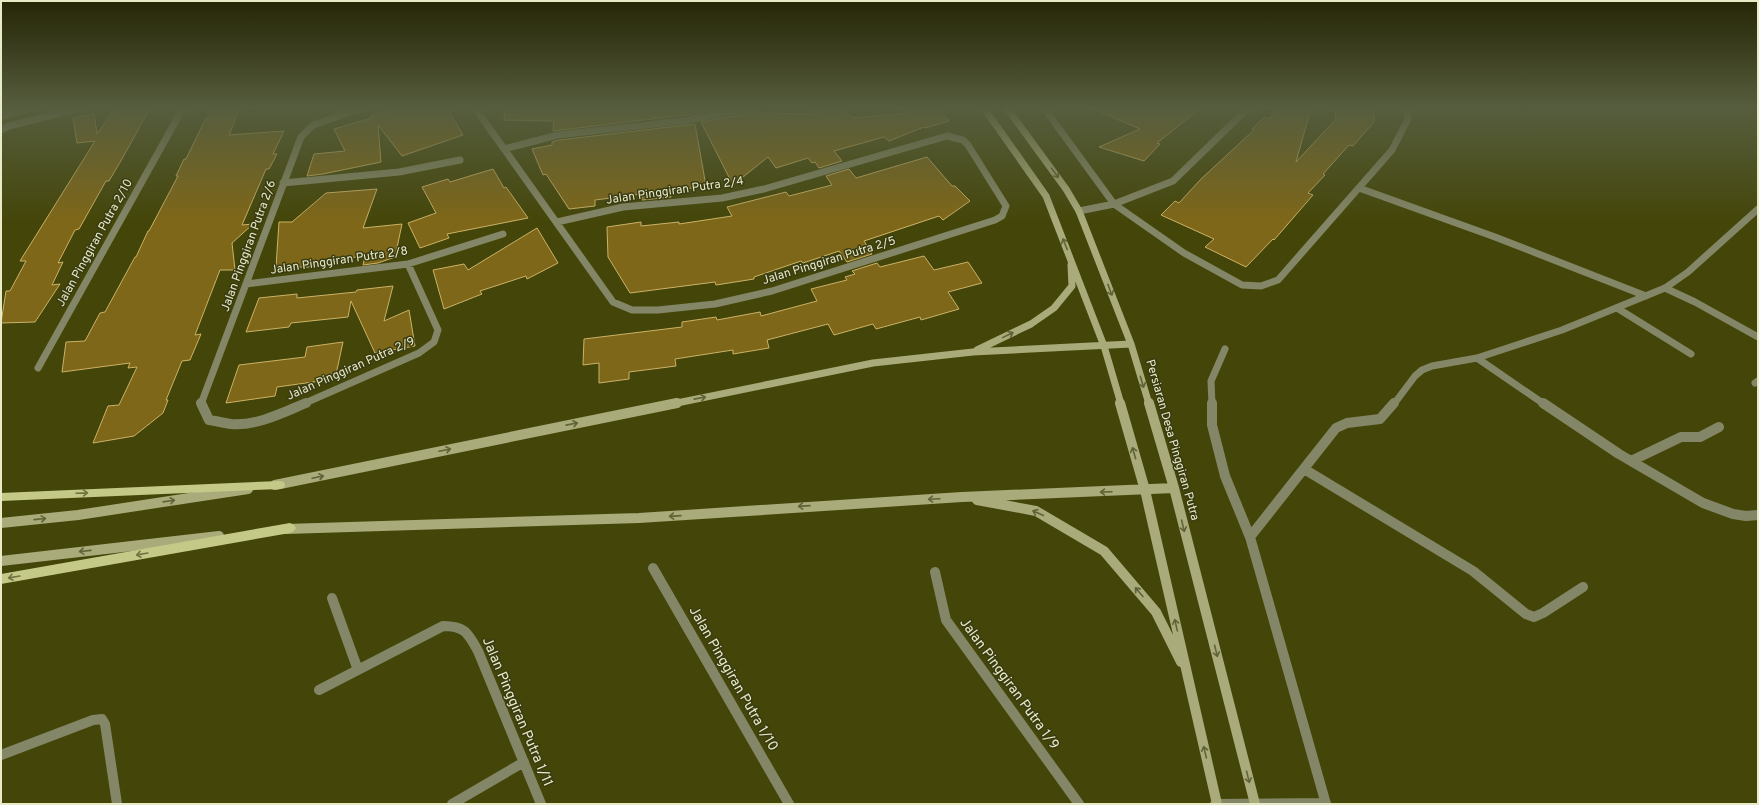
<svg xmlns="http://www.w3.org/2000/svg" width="1759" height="805" font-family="Overpass,sans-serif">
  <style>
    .building { fill: #7e6718; stroke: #cbb268 }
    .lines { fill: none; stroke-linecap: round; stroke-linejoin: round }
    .lane { stroke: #848767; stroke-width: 7 }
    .street-far1 { stroke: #848767; stroke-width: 7 }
    .street { stroke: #848767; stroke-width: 10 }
    .secondary-far1 { stroke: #a9ac7a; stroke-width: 7 }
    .secondary { stroke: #a9ac7a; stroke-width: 10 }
    .primary { fill: #c5c988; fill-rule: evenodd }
    .oneway { stroke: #606337 }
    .oneway2 { stroke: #717442 }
    .labels { text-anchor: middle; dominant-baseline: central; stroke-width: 3; stroke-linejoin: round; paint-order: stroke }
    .street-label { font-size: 12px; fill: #e8ebc6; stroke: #393b13 }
    .near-street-label { font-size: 14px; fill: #e8ebc6; stroke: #393b13 }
  </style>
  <rect width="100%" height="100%" fill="#444609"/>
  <!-- building -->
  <path class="building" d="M115,108H150L122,159L109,181H106L79,229L75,230L58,263L63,262L52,285L60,284L35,322L1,323L6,291H10L26,261H20L95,141L77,143L73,118L94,113L97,134Z
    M213,108H240L229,135L284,131L273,154H277L269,169H266L242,225L253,224L232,243L235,270H220L195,335L201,334L190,360L182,361L166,400H168L163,413L134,436L93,443L108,406L119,405L137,367L128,368L130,363L62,372L66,342L85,341L100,313L105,312L135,257H136L148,231H149L178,176H176L184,159H186L206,118H208Z
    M396,108H447L463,135L402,156L378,125L381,162L323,174L307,176L314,154L345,151L334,129L372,118L371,116Z
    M505,108H692L693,114L553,131L554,121L504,120Z
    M694,108H724L696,113Z
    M755,108H757V113L817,114L808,108H839L854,118L906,113L901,108H936L949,121L925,128L924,127L889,141L884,137L834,151L842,161L819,168L815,162L812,163L808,158L776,168L768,157L733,185L701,122L751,113Z
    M1091,108H1201L1157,143L1160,144L1144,161L1099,147L1140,129Z
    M1274,108H1311L1296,162L1336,119L1335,108H1373L1374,122L1353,146L1349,145L1323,174L1325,175L1308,193L1313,195L1274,240L1273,239L1246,267L1205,247L1214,239L1161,215L1175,201L1179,203L1201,179L1254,130L1252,129L1264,117L1270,119Z
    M695,124L706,186L671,191V197L642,200V194L595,200V206L569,209L546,174L543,175L532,149L552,145V142L559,140Z
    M927,157L952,186H955L970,201L943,220L939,216L864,241L872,254L847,262L839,251L803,263L801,261L754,277V279L716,285L715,282L630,293L608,257L607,227L641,222V226L679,222V224L732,216L727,207L786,192L789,196L832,185L826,176L849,169L856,178Z
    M493,169L504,188L506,187L528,218L447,234L449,238L420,248L408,223L436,213L422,187L448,179L450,182Z
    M377,189L363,228L402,224L395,257L378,263L363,265L365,256L313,262L311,267H276L279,222H292L326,193Z
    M537,228L558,263L527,279L526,276L480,291L482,294L444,309L433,270L464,264L468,270Z
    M924,256L934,270L968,262L982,283L948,292L959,309L921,320L920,317L876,329L873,324L834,335L828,324L767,340L769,348L733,354V350L675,359L676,366L629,372V379L599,383V363L583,365L584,339L682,327V322L716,317L717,320L760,312L761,316L817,301L811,289L847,280L845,277L855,274L852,271L877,263L880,267Z
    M393,286L384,321L409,310L415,346L375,353L351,301L348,317L291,323L289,327L246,332L259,298L297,294V298L356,292L357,290Z
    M343,342L335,379L277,387L275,396L226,403L239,365L305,357L307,347Z"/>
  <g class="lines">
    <!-- lane -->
    <path class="lane" d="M1,116L33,108
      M1617,308L1691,354"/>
    <!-- street-far1 -->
    <path class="street-far1" d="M475,108L613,302L632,310H658L715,304L772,291L995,220L1002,216L1006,206L968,145L963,140L947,136L764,189L722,198L623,207L557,222
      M1044,108L1114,204L1184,253L1242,285L1261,286L1278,280L1392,150L1408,119L1407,108
      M1,130L9,126L80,108
      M504,149L558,135L682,121L750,108
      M283,183L399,172L460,160
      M1359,188L1495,237L1646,296
      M1079,211L1114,204L1173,181L1248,108
      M246,284L408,264L503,234
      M1665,288L1695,302L1758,337
      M1477,358L1544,404
      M38,368L183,108
      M1755,383L1758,381
      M201,404L301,137L313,125L362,108
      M303,404L419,353L434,342L438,330L408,264
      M1212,404L1211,381L1225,349
      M1394,404L1415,376L1422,370L1432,366L1477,358L1562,330L1665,288L1688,272L1758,209"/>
    <!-- street -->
    <path class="street" d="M201,403L209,420C216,421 224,423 231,424C257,426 282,413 306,403
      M1212,403V425L1225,476L1250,537L1326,804
      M1543,403L1619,454L1703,503L1733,514L1746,516L1758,515
      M1631,461L1681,437H1700L1719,427
      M1304,469L1473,571L1526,614L1534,617L1543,613L1583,587
      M1250,537L1336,428L1347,423L1380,419L1394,403
      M653,568L789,804
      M935,572L946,620L1079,804
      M332,598L358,670
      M319,690L443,626C465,626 468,633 478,651L541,804
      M1,755L93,720L102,719L105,724L117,804
      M452,804L524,762
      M1215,804L1326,803"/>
    <!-- secondary-far1 -->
    <path class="secondary-far1" d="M984,108L1046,196L1104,346L1121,404
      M1007,108L1066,189L1079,211L1131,344L1149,404
      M977,350L1031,324L1054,308L1072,286L1071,265
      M672,404L873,363L973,352L1131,344"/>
    <!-- secondary -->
    <path class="secondary" d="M1120,403L1145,490L1217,804
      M1149,403L1174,488L1255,804
      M275,485L677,403
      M977,500L1036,511L1104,551L1156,612L1181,662
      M1,523L78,515L248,489
      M286,529L639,518L962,497L1174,488
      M1,561L219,536"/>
    <!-- primary -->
    <path class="primary" d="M280,481L284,482L285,485L284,488L280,489L1,501V493Z
      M290,523L294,525L296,528L294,531L290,533L1,584V574Z"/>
  </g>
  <!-- one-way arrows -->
  <defs><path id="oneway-shaft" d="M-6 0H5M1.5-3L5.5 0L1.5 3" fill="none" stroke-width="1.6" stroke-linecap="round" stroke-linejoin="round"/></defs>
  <g class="oneway">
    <use href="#oneway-shaft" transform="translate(1055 173) rotate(54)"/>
    <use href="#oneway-shaft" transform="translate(1065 244) rotate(-112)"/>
    <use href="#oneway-shaft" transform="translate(1110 290) rotate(69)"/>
    <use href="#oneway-shaft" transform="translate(1008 335) rotate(-26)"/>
    <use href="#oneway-shaft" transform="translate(1142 382) rotate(73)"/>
    <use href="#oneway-shaft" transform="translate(700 398) rotate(-11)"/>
    <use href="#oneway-shaft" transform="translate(572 424) rotate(-11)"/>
    <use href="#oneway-shaft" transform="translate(445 450) rotate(-12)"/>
    <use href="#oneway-shaft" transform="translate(1134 453) rotate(-106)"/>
    <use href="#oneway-shaft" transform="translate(318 477) rotate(-12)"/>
    <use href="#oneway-shaft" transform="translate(1106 492) rotate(178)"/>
    <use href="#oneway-shaft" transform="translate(934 499) rotate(177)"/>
    <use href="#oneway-shaft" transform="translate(169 501) rotate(-8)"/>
    <use href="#oneway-shaft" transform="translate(804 506) rotate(176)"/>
    <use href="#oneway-shaft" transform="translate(1038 513) rotate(-156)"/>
    <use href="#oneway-shaft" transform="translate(675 516) rotate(176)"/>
    <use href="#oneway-shaft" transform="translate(40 519) rotate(-6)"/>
    <use href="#oneway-shaft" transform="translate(1183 526) rotate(76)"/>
    <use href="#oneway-shaft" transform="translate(85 551) rotate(174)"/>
    <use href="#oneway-shaft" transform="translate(1139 592) rotate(-131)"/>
    <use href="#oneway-shaft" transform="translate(1176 625) rotate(-103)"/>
    <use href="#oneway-shaft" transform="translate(1216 651) rotate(76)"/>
    <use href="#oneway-shaft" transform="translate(1205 752) rotate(-103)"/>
    <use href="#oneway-shaft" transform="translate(1248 777) rotate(76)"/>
  </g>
  <g class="oneway2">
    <use href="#oneway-shaft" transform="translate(82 493) rotate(-2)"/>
    <use href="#oneway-shaft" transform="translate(142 554) rotate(170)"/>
    <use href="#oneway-shaft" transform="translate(14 577) rotate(170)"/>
  </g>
  <!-- sky -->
  <linearGradient id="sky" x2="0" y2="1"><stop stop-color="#252605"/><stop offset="0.49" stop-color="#565d3e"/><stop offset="1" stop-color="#565d3e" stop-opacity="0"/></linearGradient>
  <rect width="1759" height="221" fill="url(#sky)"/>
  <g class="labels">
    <!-- street labels -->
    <g class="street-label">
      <text transform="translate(675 191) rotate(-8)">Jalan Pinggiran Putra 2/4</text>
      <text transform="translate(95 243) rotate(-61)">Jalan Pinggiran Putra 2/10</text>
      <text transform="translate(249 246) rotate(-70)">Jalan Pinggiran Putra 2/6</text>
      <text transform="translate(339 261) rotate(-8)">Jalan Pinggiran Putra 2/8</text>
      <text transform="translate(829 261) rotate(-17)">Jalan Pinggiran Putra 2/5</text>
      <text transform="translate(351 369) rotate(-24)">Jalan Pinggiran Putra 2/9</text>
      <text transform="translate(1172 440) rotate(74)">Persiaran Desa Pinggiran Putra</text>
    </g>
    <!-- near-street labels -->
    <g class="near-street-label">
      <text transform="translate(733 679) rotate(60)">Jalan Pinggiran Putra 1/10</text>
      <text transform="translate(1009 684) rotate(54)">Jalan Pinggiran Putra 1/9</text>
      <text transform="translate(517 712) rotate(67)">Jalan Pinggiran Putra 1/11</text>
    </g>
  </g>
  <!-- border -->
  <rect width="1759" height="805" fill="none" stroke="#e8ebc6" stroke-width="4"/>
</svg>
